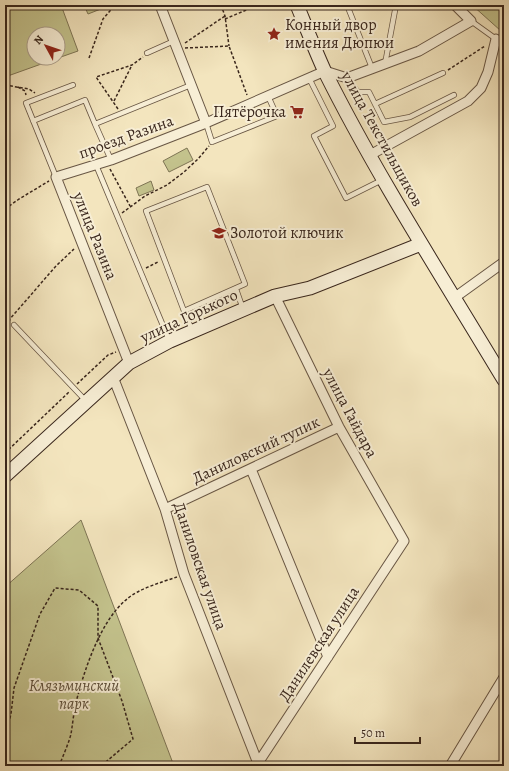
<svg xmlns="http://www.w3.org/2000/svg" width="509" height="771" font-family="Alegreya,serif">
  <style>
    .green { fill: #c3c28c; stroke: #7e7454 }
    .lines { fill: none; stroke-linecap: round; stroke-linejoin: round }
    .lane-casing { stroke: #685644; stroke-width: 6 }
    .street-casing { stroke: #685644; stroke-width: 11 }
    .secondary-casing { stroke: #39261c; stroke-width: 15 }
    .path { stroke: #39261c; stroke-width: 1.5; stroke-dasharray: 3 2; stroke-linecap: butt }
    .lane { stroke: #f7eed5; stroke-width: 4.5 }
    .street { stroke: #f7eed5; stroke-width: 9 }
    .secondary { stroke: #f7eed5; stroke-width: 13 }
    .labels { text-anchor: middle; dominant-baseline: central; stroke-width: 4; stroke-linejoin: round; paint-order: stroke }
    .poi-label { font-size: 16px; fill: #39261c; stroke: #f7eed5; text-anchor: start }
    .street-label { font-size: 16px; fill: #39261c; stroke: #f7eed5 }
    .park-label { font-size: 16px; font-style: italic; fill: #5c4d38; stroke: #f7eed5 }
  </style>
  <rect width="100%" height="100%" fill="#f3e5be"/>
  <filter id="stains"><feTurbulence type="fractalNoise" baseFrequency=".005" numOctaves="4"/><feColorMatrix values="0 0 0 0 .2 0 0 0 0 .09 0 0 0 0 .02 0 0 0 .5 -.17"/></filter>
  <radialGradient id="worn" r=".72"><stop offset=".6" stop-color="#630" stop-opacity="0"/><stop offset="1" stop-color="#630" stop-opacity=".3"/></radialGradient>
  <!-- green -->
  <path class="green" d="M5,5H61L78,51L58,58V34H34V58H58L5,77Z
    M84,5H111L88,14Z
    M472,5H504V31H501Z
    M187,148L193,160L169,172L163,161Z
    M151,181L154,190L139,196L136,188Z
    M81,520L174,766H5V587Z"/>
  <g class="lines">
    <defs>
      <path id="lane" d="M347,5L372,68
        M471,21L496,39L504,42
        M147,53L174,41
        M385,64L396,5
        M309,78L333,126L314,136L346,198L382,180
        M347,78L358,92H369L375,104L443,73
        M375,104L384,122L410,117L454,95
        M33,121L85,100L95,124L191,85
        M206,123L212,142L277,116L268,96
        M95,124L111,160
        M96,165L169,340
        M56,177L26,103L73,85
        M207,187L245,284L184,311L146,211Z
        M236,289L243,309
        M184,311L192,330
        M14,325L86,401"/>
      <path id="street" d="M160,5L206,123
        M370,155L468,101L481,88L488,72L496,39
        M454,298L504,262
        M129,363L56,177L111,160L206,123L325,71L347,78L419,51L471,21L455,5
        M113,377L165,509L184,574L259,766
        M251,469L328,657
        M165,509L339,427
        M258,763L404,541L339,427L275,296
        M450,766L504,677"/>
      <path id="secondary" d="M297,5C306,27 315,50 325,72C378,178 443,278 504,380
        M5,476L129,363L170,341L275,296L310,288L421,244"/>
    </defs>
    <!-- lane casing -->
    <use href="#lane" class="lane-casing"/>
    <!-- street casing -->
    <use href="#street" class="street-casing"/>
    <!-- secondary casing -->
    <use href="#secondary" class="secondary-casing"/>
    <!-- path -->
    <path class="path" d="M221,5L225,16L229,46
      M225,19L258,5
      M185,43L225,16
      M185,48L229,46L247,95
      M89,58L103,19L115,5
      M448,70L485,46
      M5,85L29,89L35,93
      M18,87L25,91L26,95
      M114,101L132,65
      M118,109L96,77L132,65L143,57
      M110,169L130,206
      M5,209L19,199L49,181
      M122,213L145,196L167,185L184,172L198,159L209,146
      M146,268L158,262
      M10,321L9,320L56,266L74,249
      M77,384L108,355L116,352
      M5,453L69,392
      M5,738L11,714L14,688L40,614L55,588L79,590L98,606V638L122,701L133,739L101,766
      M59,766C63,756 68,745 71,734C73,722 74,708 78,695C86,665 102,619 127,599C138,589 162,582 177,577"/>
    <!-- lane -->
    <use href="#lane" class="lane"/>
    <!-- street -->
    <use href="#street" class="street"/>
    <!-- secondary -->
    <use href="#secondary" class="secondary"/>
  </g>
  <!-- icons -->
  <defs>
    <symbol id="sight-bare" viewBox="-9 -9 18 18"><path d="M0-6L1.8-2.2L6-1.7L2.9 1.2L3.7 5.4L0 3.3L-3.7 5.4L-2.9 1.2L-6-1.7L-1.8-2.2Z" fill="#8f2418" stroke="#f7eed5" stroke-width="2.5" paint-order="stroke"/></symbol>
    <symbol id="supermarket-bare" viewBox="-9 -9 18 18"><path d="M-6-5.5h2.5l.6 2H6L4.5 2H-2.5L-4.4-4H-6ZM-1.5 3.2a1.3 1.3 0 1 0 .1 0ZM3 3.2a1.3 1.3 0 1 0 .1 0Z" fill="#8f2418" stroke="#f7eed5" stroke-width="2.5" paint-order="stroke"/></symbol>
    <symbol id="school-bare" viewBox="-9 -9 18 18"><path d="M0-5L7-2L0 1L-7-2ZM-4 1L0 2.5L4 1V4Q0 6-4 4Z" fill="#8f2418" stroke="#f7eed5" stroke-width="2.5" paint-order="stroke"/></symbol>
  </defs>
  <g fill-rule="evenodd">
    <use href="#sight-bare" x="264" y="24" width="20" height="20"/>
    <use href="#supermarket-bare" x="287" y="102" width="20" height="20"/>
    <use href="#school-bare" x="209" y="223" width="20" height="20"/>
  </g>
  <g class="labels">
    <!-- poi labels -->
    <g class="poi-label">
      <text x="285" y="25">Конный двор<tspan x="285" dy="18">имения Дюпюи</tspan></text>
      <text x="286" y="112" text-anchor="end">Пятёрочка</text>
      <text x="230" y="233">Золотой ключик</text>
    </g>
    <!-- street labels -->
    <g class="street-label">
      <text transform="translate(126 137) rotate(-20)">проезд Разина</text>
      <text transform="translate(382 139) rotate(61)">улица Текстильщиков</text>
      <text transform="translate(95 236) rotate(68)">улица Разина</text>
      <text transform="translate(189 316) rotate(-25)">улица Горького</text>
      <text transform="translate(350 413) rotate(62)">улица Гайдара</text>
      <text transform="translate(256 450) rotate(-25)">Даниловский тупик</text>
      <text transform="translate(200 566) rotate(71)">Даниловская улица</text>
      <text transform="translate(319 644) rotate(-57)">Данилевская улица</text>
    </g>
    <!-- park labels -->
    <g class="park-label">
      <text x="74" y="686">Клязьминский<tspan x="74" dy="18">парк</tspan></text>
    </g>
  </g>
  <!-- margin -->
  <rect width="509" height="771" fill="none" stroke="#f3e5be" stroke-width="20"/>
  <rect x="6" y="6" width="497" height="759" fill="none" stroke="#39261c" stroke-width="2"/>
  <rect x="10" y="10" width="489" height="751" fill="none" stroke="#39261c"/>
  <!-- north arrow -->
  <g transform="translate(46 46) rotate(310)"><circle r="19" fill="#f7eed5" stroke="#ab9e8b"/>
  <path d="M0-3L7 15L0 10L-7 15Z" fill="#8f2418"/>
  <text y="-6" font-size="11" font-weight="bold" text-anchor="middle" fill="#39261c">N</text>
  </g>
  <!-- scale -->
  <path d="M355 737v6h65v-6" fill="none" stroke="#39261c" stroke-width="2"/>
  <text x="361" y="737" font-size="12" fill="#39261c" stroke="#f7eed5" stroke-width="3" paint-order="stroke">50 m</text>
  <rect width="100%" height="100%" filter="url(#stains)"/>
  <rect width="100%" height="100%" fill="url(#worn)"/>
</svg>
